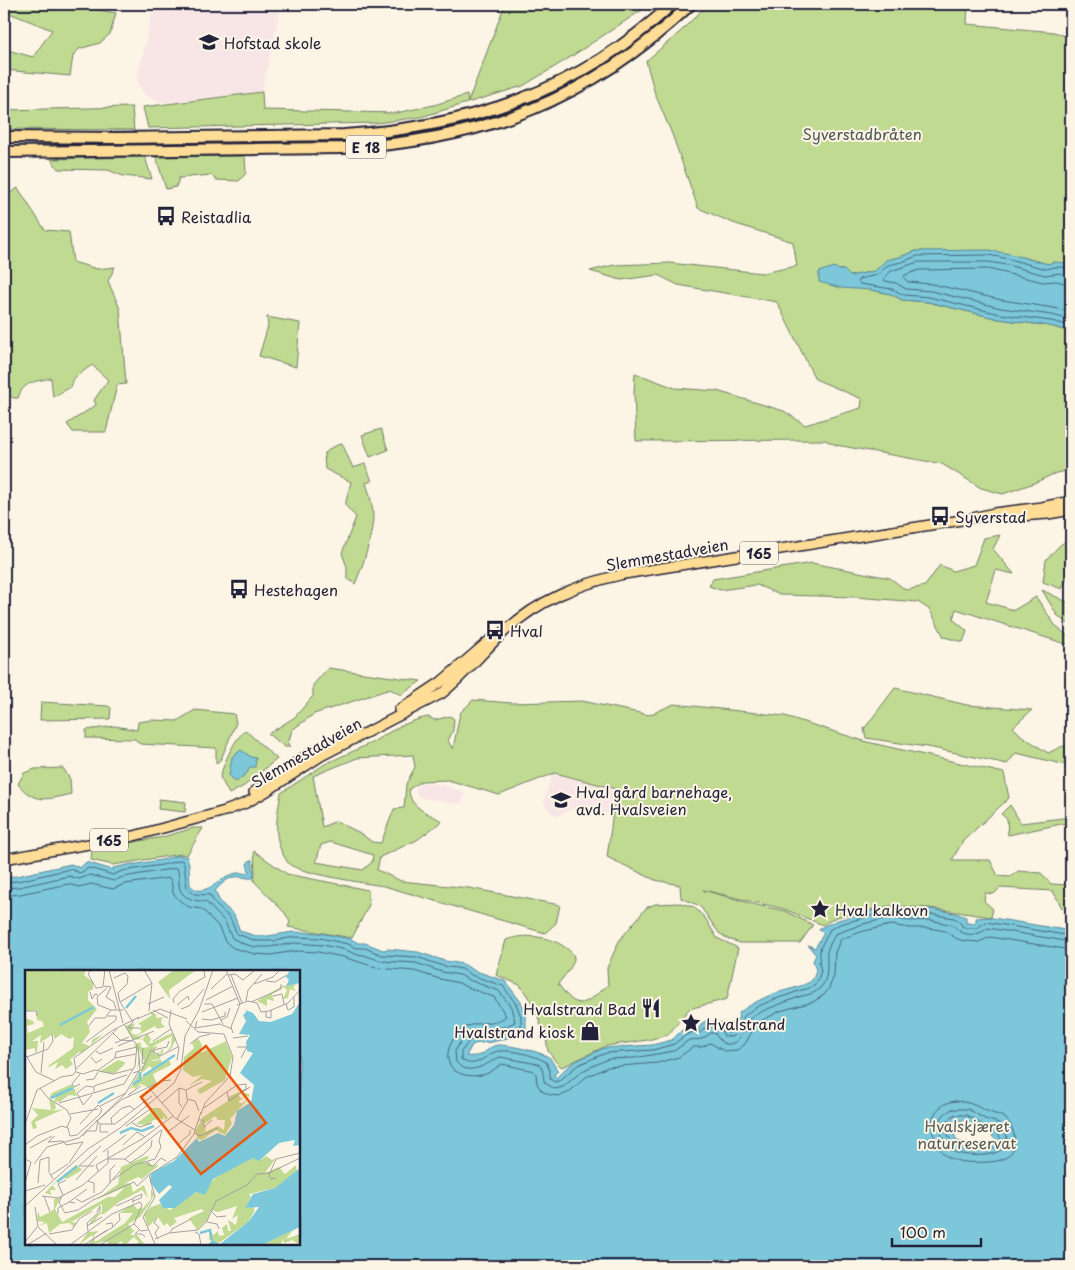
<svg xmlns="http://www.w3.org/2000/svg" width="1075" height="1270" font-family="'Playpen Sans',sans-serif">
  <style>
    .built { fill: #f8e6e6 }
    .green { fill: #c0da91; stroke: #717e66; fill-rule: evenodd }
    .water { fill: #7bc8da; stroke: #57869a; fill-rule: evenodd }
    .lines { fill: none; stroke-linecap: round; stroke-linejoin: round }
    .shore { stroke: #46647b; stroke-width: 1 }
    .major-casing { stroke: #22223b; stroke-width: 12 }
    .highway-casing { stroke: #22223b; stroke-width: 14 }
    .major { stroke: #ffdd96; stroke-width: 9 }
    .highway { stroke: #ffdd96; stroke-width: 10 }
    .labels { text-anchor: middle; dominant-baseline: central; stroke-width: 4; stroke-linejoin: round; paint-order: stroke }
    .shield { fill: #fcf5e5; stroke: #63616e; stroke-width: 1 }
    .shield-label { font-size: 14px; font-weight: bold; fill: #22223b }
    .poi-label { font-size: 15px; fill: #22223b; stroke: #fcf5e5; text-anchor: start }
    .park-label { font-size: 15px; fill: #515955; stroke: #fcf5e5 }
    .street-label { font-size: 15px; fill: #22223b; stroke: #fcf5e5 }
    .inset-river { fill: none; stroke: #7bc8da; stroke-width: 2.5 }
    .inset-road { fill: none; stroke: #a5a1a1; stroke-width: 1 }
    .view { fill: #e8590c; fill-opacity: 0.15; stroke: #e8590c; stroke-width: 2.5 }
    .inset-edge { fill: none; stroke: #22223b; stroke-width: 2.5 }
  </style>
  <rect width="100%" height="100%" fill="#fcf5e5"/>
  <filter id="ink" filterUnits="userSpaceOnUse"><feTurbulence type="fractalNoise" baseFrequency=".02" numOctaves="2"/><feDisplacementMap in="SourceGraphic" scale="10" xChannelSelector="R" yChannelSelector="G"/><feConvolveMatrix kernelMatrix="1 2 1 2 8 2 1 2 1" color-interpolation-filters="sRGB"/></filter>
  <g filter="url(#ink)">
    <!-- built -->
    <path class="built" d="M154,4H273L281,6L262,92L164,103L143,94L137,79Z
      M555,774L615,790L610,814L573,809L558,816L552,814L543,802L552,776Z
      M422,783L438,784L465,792L462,803L452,804L439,800L425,799L418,796L415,790L418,785Z"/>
    <!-- green -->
    <path class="green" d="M4,4H65L116,13L110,34L100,43L79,49L73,56L70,76L4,70V49L33,57L52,30L4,11Z
      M505,4H639L642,10L566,60L523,86L421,117L377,123L148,128L143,107L262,92L263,110L396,113L434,105L467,95L468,102Z
      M708,4H968L967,24L1054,32L1071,38V297L1070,296V284L1054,262L1048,264L1010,254L916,251L900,257L886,260L875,271L850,276L844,270H839L871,290L891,294L902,300L928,302L999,319L1050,326L1071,332V470L1056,473L1034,483L1003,494L981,488L942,464L836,445L825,440L636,441L634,393L635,373L675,388L717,391L784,411L805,425L861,408L862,399L815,379L777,302L678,285L658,275L621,280L590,271L614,265L669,263L762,273L797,266L793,242L733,223L698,208L672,134L655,94L646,61L680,32Z
      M132,107L134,130L4,129V110Z
      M245,156L246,173L239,181L216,180L211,175L179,178L176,187L166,189L156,157Z
      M145,157L152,179L123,176L108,170L58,169L51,159Z
      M18,188L45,230L69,232L73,262L97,269L115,267L108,281L120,309L126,384L117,385L106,432H73L67,424L96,405L94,400L108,380L92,365L74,378L71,387L53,397L51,378C34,382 24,381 18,398H13L4,391V197Z
      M267,317L300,323L296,367L259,356L268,326Z
      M381,429L388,450L370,457L362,435Z
      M342,443L353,468L365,464L372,481L366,483C370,495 373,506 373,518C372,538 363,566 355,584L347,578V567L342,553L356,517L345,505L351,482L325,469L324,454L331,448Z
      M1000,535L993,549L1014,574L996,570L986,602L1014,610L1036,597L1055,625L1071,639L1069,645L956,609L953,619L967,631L963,642L944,637L930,610L918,602L855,597L780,595L757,585L720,590L709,586L713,579L812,563L890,578L906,590L925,586L940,565L953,571L974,565L984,538Z
      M1071,537V568L1062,589L1043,582L1046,560L1059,546Z
      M1042,590L1071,604V626L1057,615Z
      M328,668L421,681L401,695L390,689L314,714L292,730L288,744L290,747H285L268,734L295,717L313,696V685Z
      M895,688L967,705L1032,710L1013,727L1022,736L1048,753L1063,746L1071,748V765L1062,764L1016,753L1007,764L933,748L866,738L864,729Z
      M473,700L512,703L582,701L649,715L674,704L785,716L867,742L1004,773L1009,798L963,841L952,860H990L998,876L1010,877L1018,871L1041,873L1051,884L1069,885L1071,883V898L1062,908L1053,891L1000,888L994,894L985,893L984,901L993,909L991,917L929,908L890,906L836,917L823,925L784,909L703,890L761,906L785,911L813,925L800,943H740L728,939L719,933L700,906L681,898L680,885L655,880L607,857L616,789L555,773L499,795L448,780L422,781L409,789C409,808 428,813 442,821L417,840L380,857L377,870L401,881L469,888L560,905L556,923L545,933L384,886C368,884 299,873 289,864C287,862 286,860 285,858C272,837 277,816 281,793L325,764L371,743L400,726L419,719L428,717L435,720L450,716L454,719L453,730L448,741L453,749L460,713ZM413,755L415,767L406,784L404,808L394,809L381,843L372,842L360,833L336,821L322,827L313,776L357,758ZM331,842L373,855L372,862L363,870L316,862L321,845Z
      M41,702L108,706L111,708L110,719L40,720Z
      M195,710L234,714L236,723L221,759L216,764V748L140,744L135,739L86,738V730L115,726L137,730L138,722L152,720L177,721Z
      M245,730L277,759L244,786L229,794L220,777C225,760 233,742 245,730Z
      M63,768L70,779L71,794C48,799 35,805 18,784L24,773L35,769Z
      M159,799L186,802L185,812L158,809Z
      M1010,805L1021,823L1071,817V822L1008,835L1007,819L1001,814Z
      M193,828H203L187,855L181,854L113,865L91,860L92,849L163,837Z
      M254,851L287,874L368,890L369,905L352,938L288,927L290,922L285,913L254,881L255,874Z
      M680,903L694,907L705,918L717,938L738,948L727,999L689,1009L668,1035L648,1040L606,1046L562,1067C555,1063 553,1057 548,1051L545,1032L540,1024L536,1009L520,985L496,975L506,940C523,933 551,936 566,948C569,950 573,953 574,957C575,965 563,977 558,984C579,1013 583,1005 608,985L607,968L619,941L646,908L655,904Z"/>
    <!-- water -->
    <path class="water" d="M989,250L1010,254L1048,264L1054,262L1067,263L1069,265L1070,296L1071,297V332L1050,326L999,319L928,302L902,300L891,294L871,290L841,288L819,282V272L834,267L839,270H844L850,276L875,271L886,260L900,257L916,251Z
      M241,750L251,757L256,758L255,767H250L247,773L236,782L229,775L232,757Z
      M179,855L187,857L189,864L190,885C206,904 226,865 247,874L249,871L247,864L250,860H252L254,874L253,878C248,879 245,877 240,877C230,875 221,884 215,891L220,902L234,915L240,931L256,936H268L293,932L320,933L351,939L358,943H365L383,950L388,949L418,952L445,961L463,964L473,970L505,981L521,1002L526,1014V1028C518,1036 501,1040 492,1042C485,1043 479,1042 472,1045L466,1056C487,1058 484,1048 497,1045C506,1044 543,1052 550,1058C552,1061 555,1067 558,1071L554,1075L556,1078L566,1068L576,1061L604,1048L652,1045L672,1040L681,1031L695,1026L697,1028L696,1034L702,1023L706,1021L727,1024V1033H729L734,1022L738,1019L739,1013C749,1005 761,999 773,994C781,991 807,986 812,980C814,978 815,973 816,970L813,961L816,955L808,945L815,948L824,933L819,930L820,928L838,920L886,907L911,909H931L955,913L966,917V923H976V918L987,917L1071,931V1266H4V877L17,876L71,864L80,868L86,862L113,870V868L132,864H137L161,860ZM299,971V1244H26V971ZM956,1120L958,1121L964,1120L975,1125L981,1131L993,1132L994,1133L992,1136L996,1140C985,1147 969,1144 957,1141L950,1124Z"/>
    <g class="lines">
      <!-- shore -->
      <path class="shore" d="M1071,271H1067L1063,267H1055L1046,269L1009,259L989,255L917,256L902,262L888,265L877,275L859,279L858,282L860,284L892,289L904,295L929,297L1000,314L1051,321L1071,326
        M1071,278L1066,277L1060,273L1045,275L1007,265L988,262H918L891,271L884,279L885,281L896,283L906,289L931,291L1001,308L1052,315L1071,320
        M1071,285L1057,281L1043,282L988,269L919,270L905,275L904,278L908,282L932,284L1002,300L1054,308L1071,312
        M4,882L18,881L70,869L80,873L89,868L113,875L122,871L162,865L182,860L184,864L187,888L194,894L210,895L216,905L230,918L237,934L256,941H274L294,937L320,938L348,944L357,948H365L382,955L417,957L443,966L462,969L471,975L503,986L516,1004L521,1016V1026L501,1034H496L490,1037L477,1038L469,1041L461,1052V1059C476,1072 488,1051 500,1051C514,1050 534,1055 546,1062L550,1071V1079L555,1082L561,1080L566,1075L578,1065L606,1053L653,1050L674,1044L686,1035L693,1032L700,1033L707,1026L720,1027L724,1036L732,1037C739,1030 740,1017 749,1012C763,1002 780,998 796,992C803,989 808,990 814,985C818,982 819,976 821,971L819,963C822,957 819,956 820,950C821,943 828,937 829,930L840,924L890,911L911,914H930L954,918L959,921L962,926L966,928H977L986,922L1071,936
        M4,888L19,887L69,876L79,879L90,875L114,881L123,877L177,868C179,873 179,878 179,884C180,899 194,900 206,902L225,922L232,938L244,944L255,947H269L295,943L323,945L346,950L355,954L364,955L381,961L416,963L442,972L460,975L469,980L499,991L511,1007L515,1022C507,1026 497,1029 488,1031C469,1034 465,1032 455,1051L456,1062C469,1078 487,1063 500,1057L538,1064C545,1068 542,1077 545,1083L555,1089L563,1087L582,1071L608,1059L634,1058L674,1051L689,1040L702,1039L711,1033H715C719,1040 724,1047 733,1043C744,1039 743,1022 753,1016C767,1008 784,1003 799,997C807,994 814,995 820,988C830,978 826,964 827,952C828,946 833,940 835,934L863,924L889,918L910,921L930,920L953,925C963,937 976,937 988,928L1071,942
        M4,896L20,894L68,884L79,887L91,884L113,889L125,884L169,878L171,880L173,893L180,901L189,907L202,909L218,926L225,941L233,948L255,954L270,955L296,951L318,952L343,957L379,968L414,971L440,979L459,983L466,987L494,997L506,1016C495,1027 469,1018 457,1034C437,1059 451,1080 482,1075C489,1074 495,1068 502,1064L534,1071L536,1074L537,1084L542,1091L550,1095L560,1096L569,1092L586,1077L608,1067L657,1063L679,1057L693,1047H702L710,1043L724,1051L737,1050L745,1044L757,1023L780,1011L813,1002L824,995L829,988L834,976L835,952L841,939L864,931L891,925L909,928H928L946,931L957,939L965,941L979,942L990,937L1071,950
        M955,1101C970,1102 974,1105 987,1111C1001,1117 1007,1114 1013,1131C1015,1139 1016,1146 1011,1153C1005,1160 995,1162 986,1162C974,1163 959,1163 948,1157C941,1153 938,1146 935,1139C928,1121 934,1104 955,1101Z
        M953,1109H968L985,1119L999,1123L1004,1128L1007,1137L1005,1147C995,1158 964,1157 952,1151C947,1148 945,1143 943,1138C938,1125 938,1115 953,1109Z
        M954,1115H966L977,1121L983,1126L996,1128C997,1130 998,1132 999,1135C1000,1139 1002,1138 1001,1142C997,1154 963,1148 954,1145C946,1134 941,1123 954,1115Z"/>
      <defs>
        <path id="major" d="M1005,517L1048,514L1071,510
          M399,710L441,682L490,640
          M254,792L306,756L328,744L354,733
          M4,859L134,836L225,811L246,803L267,791L321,756L441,694C465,675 482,652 504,632C538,600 579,584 624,574L968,519L994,513L1042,507L1071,501"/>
        <path id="highway" d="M4,137L119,138L344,135C469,127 579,92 672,4
          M4,152L343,148C482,141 590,100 691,4"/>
      </defs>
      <!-- major casing -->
      <use href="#major" class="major-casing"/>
      <!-- highway casing -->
      <use href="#highway" class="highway-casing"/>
      <!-- major -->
      <use href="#major" class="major"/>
      <!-- highway -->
      <use href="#highway" class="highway"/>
    </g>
  </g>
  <!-- icons -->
  <defs>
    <symbol id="school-bare" viewBox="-9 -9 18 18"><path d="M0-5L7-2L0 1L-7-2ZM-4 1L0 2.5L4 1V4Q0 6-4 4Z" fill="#22223b" stroke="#fcf5e5" stroke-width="2.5" paint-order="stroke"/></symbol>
    <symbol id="bus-bare" viewBox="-9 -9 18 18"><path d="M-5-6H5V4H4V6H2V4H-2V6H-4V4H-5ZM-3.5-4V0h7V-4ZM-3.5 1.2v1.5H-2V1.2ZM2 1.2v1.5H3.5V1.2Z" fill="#22223b" stroke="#fcf5e5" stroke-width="2.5" paint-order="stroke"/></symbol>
    <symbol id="sight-bare" viewBox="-9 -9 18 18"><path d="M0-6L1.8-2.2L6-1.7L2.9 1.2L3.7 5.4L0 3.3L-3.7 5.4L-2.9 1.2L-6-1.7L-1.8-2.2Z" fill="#22223b" stroke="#fcf5e5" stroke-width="2.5" paint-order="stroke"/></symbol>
    <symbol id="restaurant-bare" viewBox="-9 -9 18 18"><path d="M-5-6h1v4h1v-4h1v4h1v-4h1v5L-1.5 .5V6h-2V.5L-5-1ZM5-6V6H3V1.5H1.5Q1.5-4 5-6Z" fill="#22223b" stroke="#fcf5e5" stroke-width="2.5" paint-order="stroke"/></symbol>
    <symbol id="shop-bare" viewBox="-9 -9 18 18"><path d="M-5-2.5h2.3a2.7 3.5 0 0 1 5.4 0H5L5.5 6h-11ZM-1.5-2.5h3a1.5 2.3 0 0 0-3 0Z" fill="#22223b" stroke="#fcf5e5" stroke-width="2.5" paint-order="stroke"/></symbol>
  </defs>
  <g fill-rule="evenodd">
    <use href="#school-bare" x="195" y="28" width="28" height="28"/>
    <use href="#bus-bare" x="152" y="202" width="28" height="28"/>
    <use href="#bus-bare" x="926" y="502" width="28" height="28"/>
    <use href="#bus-bare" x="225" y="575" width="28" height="28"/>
    <use href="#bus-bare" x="481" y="616" width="28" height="28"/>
    <use href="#school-bare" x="547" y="786" width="28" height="28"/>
    <use href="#sight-bare" x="806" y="895" width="28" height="28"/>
    <use href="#restaurant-bare" x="637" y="994" width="28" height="28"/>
    <use href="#sight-bare" x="677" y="1009" width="28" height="28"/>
    <use href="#shop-bare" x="576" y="1017" width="28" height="28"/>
  </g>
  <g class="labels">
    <!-- shield labels -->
    <g class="shield">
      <rect x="346" y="135.5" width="40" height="23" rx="4"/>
      <rect x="740" y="541.5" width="38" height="23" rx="4"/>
      <rect x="90" y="828.5" width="38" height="23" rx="4"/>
    </g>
    <g class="shield-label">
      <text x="366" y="147">E 18</text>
      <text x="759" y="553">165</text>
      <text x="109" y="840">165</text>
    </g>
    <!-- poi labels -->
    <g class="poi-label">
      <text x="224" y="42">Hofstad skole</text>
      <text x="181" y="216">Reistadlia</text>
      <text x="955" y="516">Syverstad</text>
      <text x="254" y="589">Hestehagen</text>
      <text x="510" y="630">Hval</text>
      <text x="576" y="791">Hval gård barnehage,<tspan x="576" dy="17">avd. Hvalsveien</tspan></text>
      <text x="835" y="909">Hval kalkovn</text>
      <text x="636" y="1008" text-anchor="end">Hvalstrand Bad</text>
      <text x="706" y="1023">Hvalstrand</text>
      <text x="575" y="1031" text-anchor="end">Hvalstrand kiosk</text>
    </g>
    <!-- park labels -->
    <g class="park-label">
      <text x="862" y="133">Syverstadbråten</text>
      <text x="967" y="1125">Hvalskjæret<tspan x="967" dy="17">naturreservat</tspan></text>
    </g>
    <!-- street labels -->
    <g class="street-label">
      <text transform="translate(667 554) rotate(-10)">Slemmestadveien</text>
      <text transform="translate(306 752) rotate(-30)">Slemmestadveien</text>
    </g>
  </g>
  <!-- overview -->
  <g transform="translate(25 970)">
    <rect width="275" height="275" fill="#fcf5e5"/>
    <path d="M0,0H61L59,5L68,12V19L63,22V30L72,39L62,52L65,62L57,73L65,76L68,69L78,64L57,83L54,82L45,90L48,94L41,99L37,95L30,99L33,92L24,97L23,96L48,78L49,67L44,69L36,64L30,69L28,64L15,73L16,65L7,71H13L12,82L10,83V78L0,80V48L8,51L9,54L2,56L3,63L19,56L17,51L12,50L11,40L0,42ZM149,0H171L144,20L145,29L133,12ZM272,14L268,17L271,21L265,19L263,28L258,29L262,20L259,17L247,24L249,31L242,29V36L232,31L257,16ZM124,41L131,44V48L141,47L137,48L136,53L140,57L132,59L130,56L110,67L118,65L114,68L118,69L122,63L126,69L124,74L147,63L151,69L146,79L140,84L146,76L147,66L127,77L133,76L130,79V85L134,82L135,86L136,80H137V78L138,80V82L134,89L126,90L127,91L134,90L135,88L137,93L149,88L144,90L146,95L128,104L132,114L125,118L115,114L111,119L108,117L104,120L115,101V105L118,107L128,99L124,96L116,104L117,94L118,97L120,94L113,77L115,91L112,100L114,84L109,75L115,72L117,78L124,77L117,69L108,70L100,56L110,53L106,63L111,65L117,62L114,58L117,56L113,54L127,45ZM173,68L177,75L176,83L201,71L207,87L200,110L175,124L172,120L187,111L177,109L164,116L177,105L168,107L158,100L159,87L169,78L167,73ZM93,90L100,92L99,95L89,104L74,102ZM47,114L50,120L57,116L50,121L52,126L44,125L35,132L29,131L31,127L24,128L27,123ZM227,116L213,125L217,129L220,123L224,124L225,127L220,126L216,130L215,129L214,133H218L224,128L205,149L207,153L200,165L191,160L177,170L173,169L170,162L178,147L203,131V127ZM190,146L193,150H200L199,160L193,156L180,162L181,156L178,155ZM24,129L30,133L31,138L28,141L39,139L10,152L12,158L8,159L6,152L13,145L7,138L26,140ZM126,138H135L143,148L140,150L139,145L138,149L128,150L123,155L111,154L125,143ZM122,186L124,188L116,193L123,192L128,196L133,194L132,197L117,209L113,207L100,213L106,214L108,222L119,215L123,228L117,220L94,232L79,244H75L67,254H64L70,246L76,242L77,243V234L46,252L52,253L48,257L45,253L35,254L24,263L22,253L14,256L20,252L12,251L13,241L15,247L25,242L29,239V229L36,227L30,239L37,252L83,227H90L100,217L71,230L93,214L96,197ZM241,186L247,190L251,188L240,203L254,197L260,204L271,195L272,202L250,218L224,224L226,227L220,238L229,237V242L223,252L194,273L184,270V260L176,262L184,259L188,265L193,261L194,266L199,265L197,258L202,254L203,261H206L203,250L211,255L213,245L207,249L212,236L193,242L186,240L183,249L172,260L164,248L179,241L177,239L149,248L152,252L145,257L142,253L139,256L133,247L123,257L119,245L126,237L135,234L145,240L171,222L180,225L185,213L193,206L210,195L228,188L236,190ZM52,195L57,200L42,209L38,207L32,211L27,216L29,217L31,220H25L26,225L20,223L32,210ZM126,218L129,225L123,236L115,247L103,254L109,261L105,265H112L120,275H110L114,272L109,267L100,275L96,271L91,275H84L82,271L63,275L69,268L67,265L54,275L63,262L74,261L69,265L70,272L100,253L108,243H94L108,234L112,239L118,238L126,229ZM268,260L261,269L275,264V275L267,270L260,273L257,270L256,275H237Z" fill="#c0da91" fill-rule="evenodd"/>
    <path d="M265,0H275V13L261,16L264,10L261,7ZM275,32V175L268,176L270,170L254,173L234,191L228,188L188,209L180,225L171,222L150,238H138L134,230L147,217L144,215L134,224L125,212L126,203L149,191L172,168L174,172L193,163L200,166L209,155L212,141L226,132L229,115L215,103L228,83L222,81L221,72L225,65L214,64L221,51L218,45L222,41L219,39L228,43L234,51L246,52L267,44ZM275,198V257L237,275H183L187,270L195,274L224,251L234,237L220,238L228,224L250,218Z" fill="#7bc8da"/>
    <path class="inset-river" d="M101,38L111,26M35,55L69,37M118,106L150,85M108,114L115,110V102M26,128L48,118M73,133L89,123M95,163L106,158L117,161L129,156M32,212L52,196M175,263L185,260L187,270"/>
    <path class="inset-road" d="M66,0L63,4L71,18L78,17M80,0L78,16L86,17L81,27L89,32L91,39M84,0L98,53M119,0L127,13L124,41M201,0L215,34L206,57L208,63M203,5L210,4L218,10L230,0M206,5L217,33M89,8L100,3L103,6L102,14L93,23L95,32M241,11L250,12L262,5M229,14L248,7L255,0M82,18L72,27L73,35L86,40H98M186,19L202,4M65,22L67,29L70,24L73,25M248,26L257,24L259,34M181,30L208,16M221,31L223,20L237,4M226,32L256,19V14M149,33L148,29L155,21L180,7L179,1M123,34L139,27M179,34H187L198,54M261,34L263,40L269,37V27M152,35L163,26L164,30M212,35L223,31L232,33L236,42L244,41L263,33L275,20M156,39L164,36L179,19M128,40L143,48M146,40L144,54L154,78L152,90M0,41H11L12,46M241,41V47L246,48V40M177,42L213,28M112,49L135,39L162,49M177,49L186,50L200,46V42M109,50L103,58H114M196,50L202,47L205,38M107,51L95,32L127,13M161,51L173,62L199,64L208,87L205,106L180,133L176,144M172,51L170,58L195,54L207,59M99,54L108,69M63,57L70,48H80L86,40M88,63L95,70L109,71M208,68L223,66M128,71L146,59M61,72L91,50V46H82M90,73L104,67M165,74L174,67L185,64M93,76L129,61M212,77H222L216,88M118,78L117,93L120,94M128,80L142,77L144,71M71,81L75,84L88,78M0,84L11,102L30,111M2,87L23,79L28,71L27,64M66,87L71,93L77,89M90,88L91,82L112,77M51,99L92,59M72,101L90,88L111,84M51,102L58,104L70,100L88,104L108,99M16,103L19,72M108,103L117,100L126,80L135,86L153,77M61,110L69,109L73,102M55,114L49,117L47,114L55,104M15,118L23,128L42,140L46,148L42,157M124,118L150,148L170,160M154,118L161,120L162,129L170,131L174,141M154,118V133L157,137M161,120L177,112M69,122V116L102,105M202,122L204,131L225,117M67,125L58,135L52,123L61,116L68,117M103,125L116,116M34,133L99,114L110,96L112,75L109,71M137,133L154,118M75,136L101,123M179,138L212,115L221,114V119L215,122M45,144L73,139M152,149L163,130M71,150L75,154H90L127,126M174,150H178L179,157L187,150M72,151L96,130L137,111L146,110M107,153L115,157L127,153M0,154L12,120L36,107L48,105L51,101L49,88L88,60L114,47M55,154L73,135M75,154V162H83M87,154L86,148L97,138L105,136L110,140M101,156L124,140M144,161L164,146M169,163L175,166L193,158M30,166L23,172L38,171L41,175L58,172L44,193M58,166L62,161H71L73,151M153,174L165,164V160M0,175L12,166L37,156L43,158L45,166L52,165L75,144L77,139L73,135M98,175L112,162L120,167M5,178L27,166M78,182L101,165M24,187V202L28,209M0,189L6,192L0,213M83,189H100L136,160M100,189L105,193L119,184L126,177L127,170M124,192L123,195L128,196L136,188L141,191M9,194L22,177L54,168L100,124L115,99L113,77M69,196H54L76,176M73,201L71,195L117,169L148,146M26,205L43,194M251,208L246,209L244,205L251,189L275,183M51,210L72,186M88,210L109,195L130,189L136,177L134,171L137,160M63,211L69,213V223M13,213L15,190L24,187M85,213V200L90,195M0,221L20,215M38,225L33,214L41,210M17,226L33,228L58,215L83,193V180M19,226L25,242M37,226L34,232L40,243M51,229L57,232L77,222L95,201M108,231L116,228L117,224L108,228V233M50,233L44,232L62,219M0,236L63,179L95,158L149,113L156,99L160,66L174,40L188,0M91,236L107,229M10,237L13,257M185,240L192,247L201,246M40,243L53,240L68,230L109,212L112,216L124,205M33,244V238L44,232M132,248L129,253L134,257L130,263L133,269M182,252L192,254L194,259M62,256L77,247M13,257L32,275M88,257L95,250L94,243M114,260L110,264H117L120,267M63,261L62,253L75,241V236L72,242M170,262L174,264L176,275M145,263L147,259L166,249M24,264L47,260L54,249L67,241M130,269L144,263L173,260L182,251L191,231L222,215L232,204L244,203L275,188M65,271L88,257L87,253L81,254M0,272L12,257M130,274L118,247L130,227L124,205L152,187L169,164L176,142M2,275L22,263M45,275L87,244L115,232L117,235L109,254M59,275L82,260M75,275L109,254L116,261L123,260"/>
    <path class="view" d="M181,76L241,153L176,204L116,127Z"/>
    <rect width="275" height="275" class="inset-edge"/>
  </g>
  <!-- margin -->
  <rect width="1075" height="1270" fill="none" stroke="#fcf5e5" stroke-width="20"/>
  <rect x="10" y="10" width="1055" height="1250" fill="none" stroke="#22223b" stroke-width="2" filter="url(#ink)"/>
  <!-- scale -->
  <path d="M892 1238v8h89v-8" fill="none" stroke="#22223b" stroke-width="2.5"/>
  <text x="900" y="1238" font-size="15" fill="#22223b" stroke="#fcf5e5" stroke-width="4" paint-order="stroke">100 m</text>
</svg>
